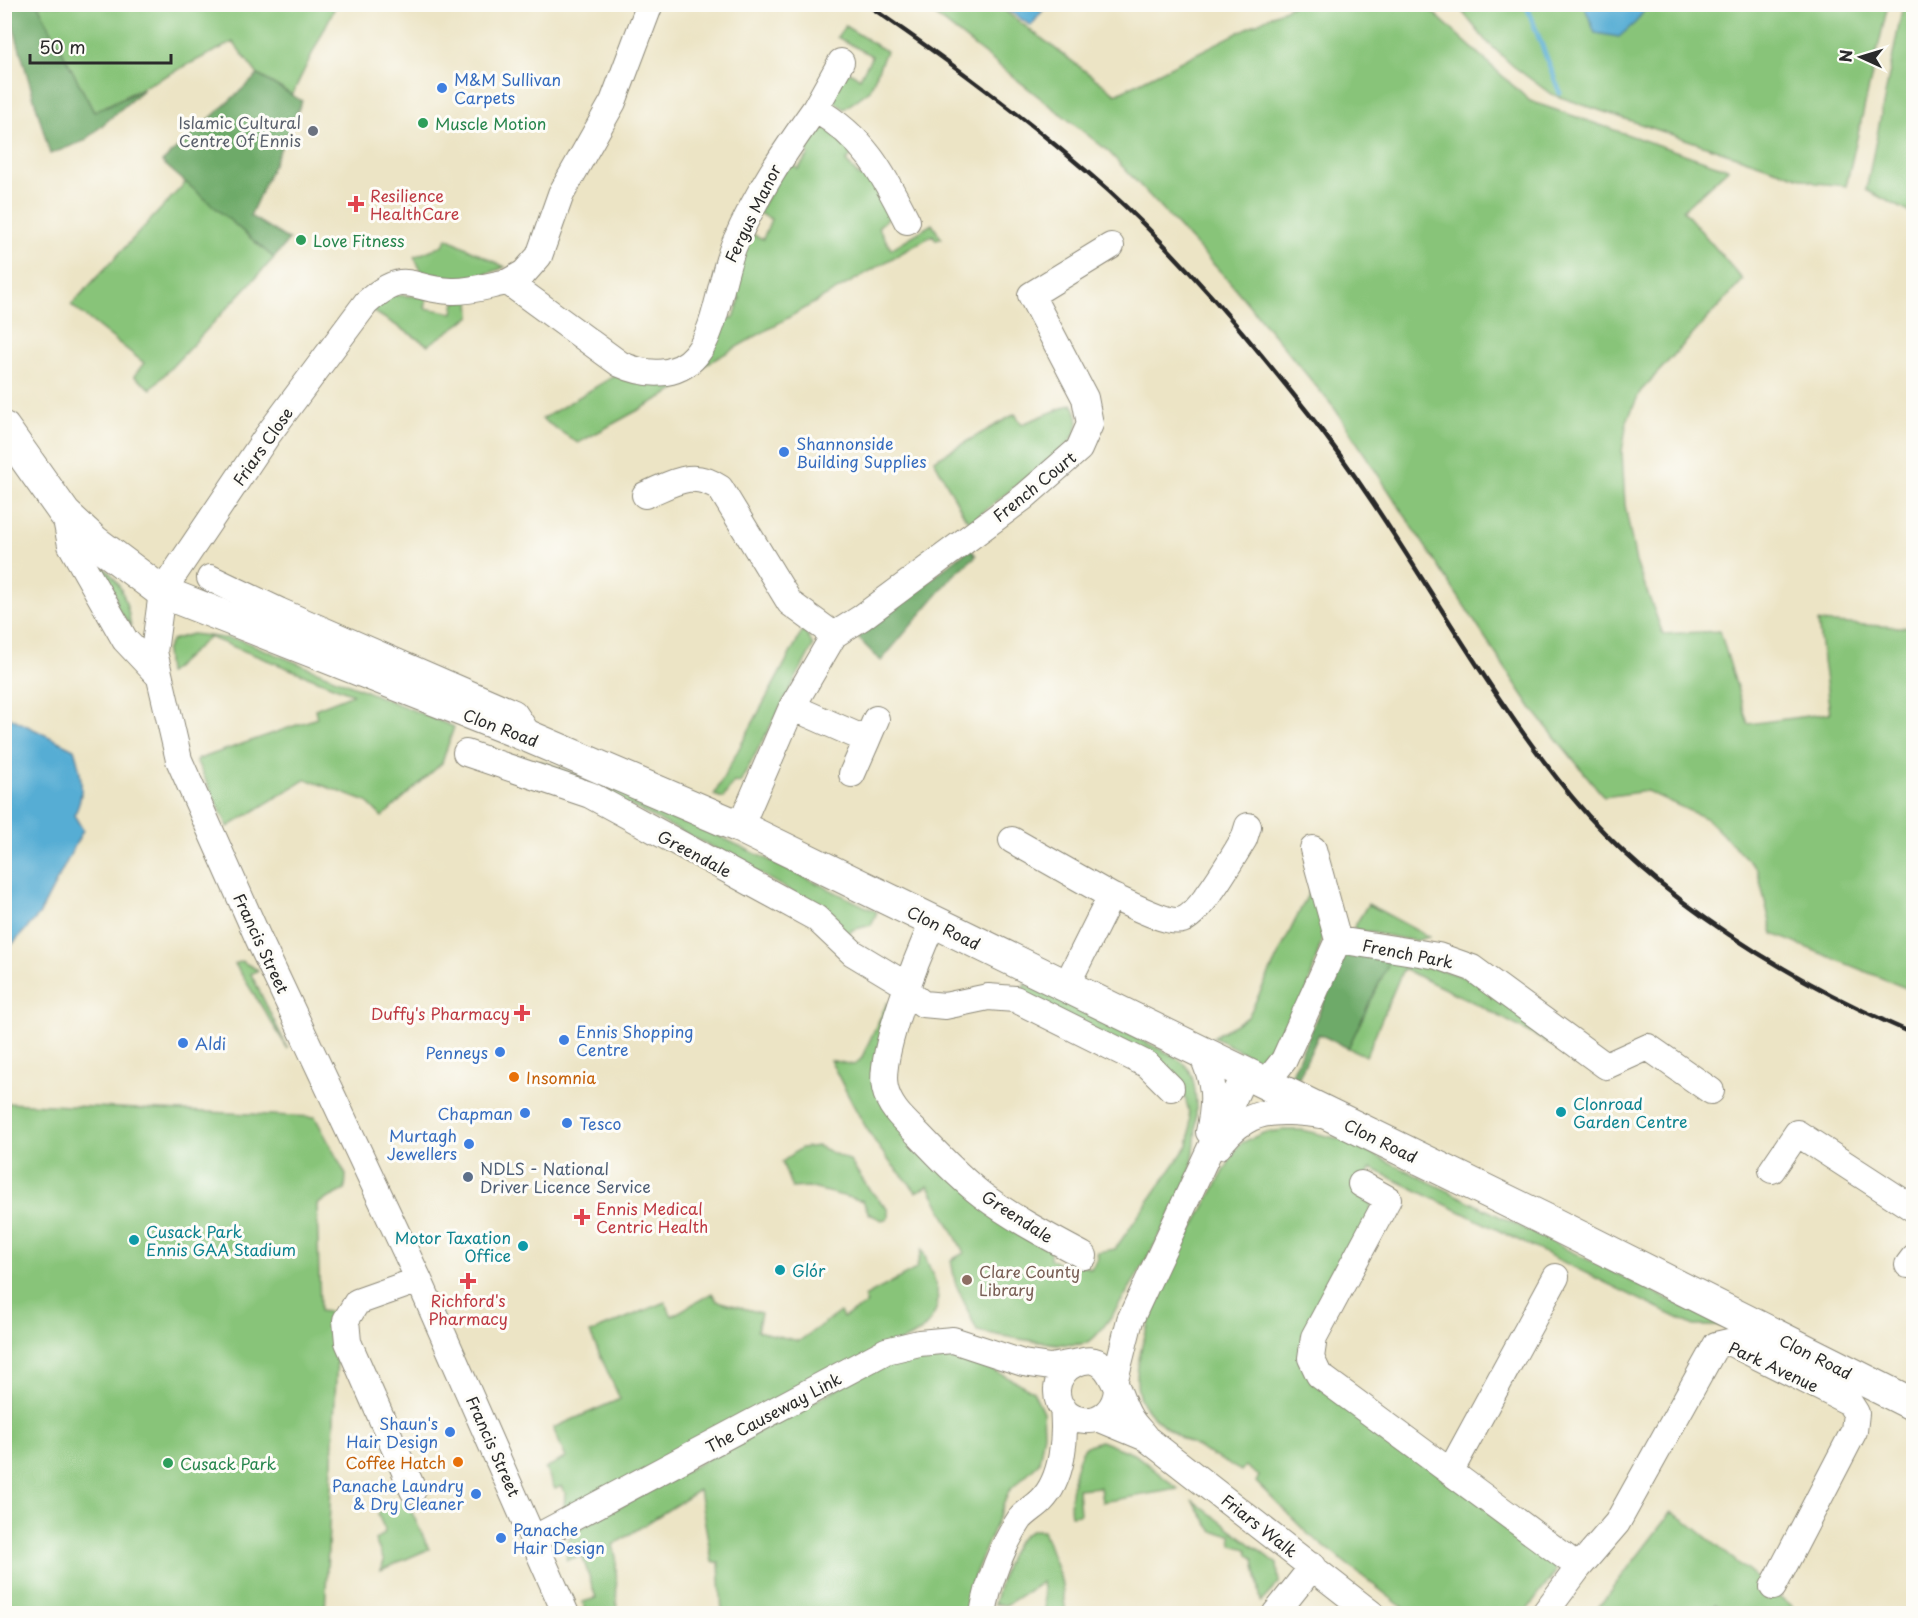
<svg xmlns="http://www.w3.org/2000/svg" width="1918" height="1618" font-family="'Playpen Sans',sans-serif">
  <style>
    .green { fill: #88c479; stroke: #5a7852; stroke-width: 1.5 }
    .forest { fill: #6eaa69; stroke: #4c6a4a; stroke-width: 1.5 }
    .water { fill: #57add4; stroke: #416c80; stroke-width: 1.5 }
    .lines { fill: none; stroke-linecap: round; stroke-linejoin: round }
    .stream { stroke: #57add4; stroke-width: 5 }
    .minor-casing { stroke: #8c8878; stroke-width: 28 }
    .major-casing { stroke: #8c8878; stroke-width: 34 }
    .minor { stroke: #fff; stroke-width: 26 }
    .major { stroke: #fff; stroke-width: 32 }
    .rail { stroke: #2b2b2b; stroke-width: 4.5 }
    .shop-dot { fill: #3f7fe0; stroke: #fdfcf7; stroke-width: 2 }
    .leisure-dot { fill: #2e9e5b; stroke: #fdfcf7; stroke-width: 2 }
    .worship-dot { fill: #6b7280; stroke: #fdfcf7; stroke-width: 2 }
    .health-dot { fill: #e0444e; stroke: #fdfcf7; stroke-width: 2 }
    .food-dot { fill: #e8710a; stroke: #fdfcf7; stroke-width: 2 }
    .culture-dot { fill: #0f9aa8; stroke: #fdfcf7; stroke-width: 2 }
    .service-dot { fill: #5c6f8a; stroke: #fdfcf7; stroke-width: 2 }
    .education-dot { fill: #8d6e63; stroke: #fdfcf7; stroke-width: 2 }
    .labels { text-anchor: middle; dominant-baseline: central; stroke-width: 6; stroke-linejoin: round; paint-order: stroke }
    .shop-label { font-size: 16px; fill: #366cbe; stroke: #fdfcf7; text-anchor: start }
    .worship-label { font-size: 16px; fill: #5b616d; stroke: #fdfcf7; text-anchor: end }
    .leisure-label { font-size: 16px; fill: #27864d; stroke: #fdfcf7; text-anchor: start }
    .health-label { font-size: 16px; fill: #be3a42; stroke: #fdfcf7; text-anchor: start }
    .street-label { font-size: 16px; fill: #2b2b2b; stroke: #fdfcf7 }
    .food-label { font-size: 16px; fill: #c56008; stroke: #fdfcf7; text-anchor: start }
    .culture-label { font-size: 16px; fill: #0d838f; stroke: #fdfcf7; text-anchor: start }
    .service-label { font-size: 16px; fill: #4e5e75; stroke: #fdfcf7; text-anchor: start }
    .education-label { font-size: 16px; fill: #785e54; stroke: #fdfcf7; text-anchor: start }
  </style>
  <rect width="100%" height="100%" fill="#fdfcf7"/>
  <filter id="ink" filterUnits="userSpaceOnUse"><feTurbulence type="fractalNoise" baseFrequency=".0167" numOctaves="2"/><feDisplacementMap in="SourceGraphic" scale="12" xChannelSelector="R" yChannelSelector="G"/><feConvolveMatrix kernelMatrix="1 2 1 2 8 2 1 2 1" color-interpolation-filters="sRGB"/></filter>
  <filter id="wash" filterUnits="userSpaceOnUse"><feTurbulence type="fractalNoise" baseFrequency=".008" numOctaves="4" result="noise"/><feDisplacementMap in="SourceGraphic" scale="24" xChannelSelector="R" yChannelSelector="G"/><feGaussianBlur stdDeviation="1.35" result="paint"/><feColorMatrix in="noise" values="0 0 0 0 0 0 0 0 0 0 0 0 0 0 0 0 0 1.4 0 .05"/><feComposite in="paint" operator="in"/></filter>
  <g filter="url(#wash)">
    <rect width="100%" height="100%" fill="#ece4c5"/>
    <!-- green -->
    <path class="green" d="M38,5H336L292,95L258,75L233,42L94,112Z
      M922,5H997L1116,94L1293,5H1425L1530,101L1728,169L1683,210L1743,280L1640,392L1627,421L1622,452L1625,505L1636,562L1663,634L1720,631L1748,724L1830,713L1818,622L1913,628V991L1773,934L1757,869L1707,819L1647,791L1604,797L1532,709L1335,409L1229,281L1108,151Z
      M1457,5H1888L1846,186L1816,183L1551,94L1513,66L1485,40Z
      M1903,5H1914L1913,214L1866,190Z
      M845,26L886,51L870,90L844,109L835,102L833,93L847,71L860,78L872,56L837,37Z
      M822,125L856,152L846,161L860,177L870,169L891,216L878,227L891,249L932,224L941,238L936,240L933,235L693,372L721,315L734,318L740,298L727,294L749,233L763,239L771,219L758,213L788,161L798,169L809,154L800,146L811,128Z
      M186,182L274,258L151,389L134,376L144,363L71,305Z
      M447,238L505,267C471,281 459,281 422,272L414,257L443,245Z
      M393,295L427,297L425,308L453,313L455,302L470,300L471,316L428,345L371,310Z
      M690,372L688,383L578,443L542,419L619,373Z
      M1072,404C1081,418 1079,430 1069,443L971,522L965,517L934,460L1015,414L1022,424Z
      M90,560C119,571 127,599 131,627L117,608C118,591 103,571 90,560Z
      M804,628L813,646L740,783L734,782L723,798L714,795Z
      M192,634L241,640L454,727L442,763L382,817L367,802L306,779L228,827L196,760L317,718L315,709L353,694L209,637L168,674L166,651L172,640Z
      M540,761L631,794L877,912L871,925L852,930L848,936L820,908L720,851L625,803L553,775Z
      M1312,886L1327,922L1295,1031L1269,1061H1260L1213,1037L1248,1017Z
      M1368,904L1429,937L1415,941L1353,929Z
      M1392,956L1475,980L1583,1062L1477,1004L1403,969L1366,1056L1348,1048Z
      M241,961L258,970L251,974L288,1049L235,964Z
      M1025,984L1174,1056C1179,1060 1185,1064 1188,1068C1201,1087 1196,1151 1190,1172C1183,1197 1107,1338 1086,1343C1064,1349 1002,1336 977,1331L955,1282L951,1260L964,1253L929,1186L916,1192C907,1178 895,1170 886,1157C863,1127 847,1093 830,1060L854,1065L861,1059L887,1003L890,1010L874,1075L1050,1248V1258L1063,1267L1072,1261L1091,1269L1098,1258L1097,1252L1115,1249L1188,1145C1194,1125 1188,1103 1180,1083L1020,993Z
      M5,1103L315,1117L346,1175L345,1190L317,1204L320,1311L339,1313L325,1613H4Z
      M1283,1130H1302L1344,1140L1723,1326H1694L1371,1168L1358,1192L1371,1201V1211L1302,1357L1556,1561L1555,1573L1525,1613H1410L1308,1534L1256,1482L1259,1476L1245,1466L1241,1471C1211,1454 1162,1433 1143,1404C1111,1356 1214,1192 1239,1144L1263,1133Z
      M818,1146L850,1161L869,1189L888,1210V1218L882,1220L869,1214L863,1201L808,1187L792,1188L782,1162L801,1148Z
      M922,1249C934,1280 951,1305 920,1332L564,1511L565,1493L562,1486L555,1489L545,1468L566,1458L553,1428L620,1399L590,1333L665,1302L672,1316L712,1293L717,1301L761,1313L757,1331L799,1341L840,1312L843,1318L867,1304L864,1297L916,1269Z
      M944,1353L969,1364L992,1369L1033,1391L1043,1412L1044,1433L1039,1463L1009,1491L975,1574L968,1613H722L719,1562H712L699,1490L613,1545L616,1557L617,1613H585L583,1602L596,1598L582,1555L567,1560L566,1546L573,1532L883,1364L914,1355Z
      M1101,1441L1136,1455L1178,1489L1102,1502L1100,1487L1078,1489L1080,1514L1071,1515C1068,1501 1075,1460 1084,1449C1088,1444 1094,1443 1101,1441Z
      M403,1500L407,1502L429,1549L381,1570L384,1561L375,1540L384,1534L385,1530L378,1515L381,1509Z
      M1192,1500L1277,1564L1279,1583L1261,1602L1254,1559L1248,1554L1247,1549L1232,1545L1231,1534L1213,1532Z
      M1671,1512L1685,1520L1801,1614H1742L1737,1611L1729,1613L1716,1604L1709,1613L1593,1614Z
      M1033,1530H1043L1061,1580L1066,1613H1046L1042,1582L1006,1605L994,1604C1002,1580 1007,1540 1033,1530Z"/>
    <!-- forest -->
    <path class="forest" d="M5,4L38,5L94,112L144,89L84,141L50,154L8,8L5,9Z
      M258,75L302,101L250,216L289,240L274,258L162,162Z
      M970,548L976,556L953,576L881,661L858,638Z
      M1347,949L1392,956L1348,1048L1319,1034L1298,1079L1291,1076Z"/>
    <!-- water -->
    <path class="water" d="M1001,5H1047L1031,26Z
      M1584,5V4L1648,5L1636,22L1619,37L1595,33Z
      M5,715L74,749C81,771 86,795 74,815L83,830L39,915L5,952L4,830L7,805L4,792Z"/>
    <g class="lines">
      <!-- stream -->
      <path class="stream" d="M1526,4L1560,93"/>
    </g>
  </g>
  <g filter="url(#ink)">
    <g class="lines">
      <defs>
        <path id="minor" d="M815,109L841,62
          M508,282L524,273L539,256L561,194L613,102L650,4
          M645,495C674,483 692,469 720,488L790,603L834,635L861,618L1024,497L1079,449L1090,424L1085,398L1031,295L1111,246
          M65,514L71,545L125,640L157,674
          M210,578L279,611L514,713L530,737
          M792,707L867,740L852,774
          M867,740L876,719
          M466,753L590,795L816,918L853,953L906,985L913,996L923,1004L945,1006L988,997L1015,999L1148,1065L1171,1088
          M740,827L792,707L834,635
          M1012,840L1111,896
          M1313,849L1338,940
          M933,923C918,955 878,1055 885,1088C889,1108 905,1121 919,1135C939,1156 959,1177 982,1195C1014,1219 1049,1237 1084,1256
          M1338,940L1438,956L1472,968L1606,1066L1648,1047L1711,1091
          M1066,986L1111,896C1126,902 1168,925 1182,920C1201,914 1232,858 1244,839L1248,826
          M1201,1053C1215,1081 1216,1100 1209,1132
          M1265,1084L1284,1060L1338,940
          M1219,1146C1248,1106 1277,1110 1322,1115
          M1772,1170L1797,1133L1914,1209
          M1361,1184L1388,1199L1314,1337L1311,1358L1319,1375L1579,1567
          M1908,1265L1914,1257
          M1115,1379L1130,1320L1245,1074
          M1117,1389C1114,1433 1055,1428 1057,1389C1058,1378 1065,1368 1075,1364C1112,1347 1116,1395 1129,1416C1133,1424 1141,1431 1146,1438
          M1098,1418L1146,1438L1372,1614
          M1450,1472L1556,1277
          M413,1490L348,1342L346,1320L357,1302L419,1280
          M535,1538L886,1351L919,1343L953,1340L1023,1363L1050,1367L1079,1362
          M566,1614L419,1280L259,940L179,760L154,652L162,592L267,436L366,303C407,267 408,290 452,291C470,292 490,285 508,282L620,364C644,375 676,379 696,355C718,328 720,276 735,243C756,194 785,151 815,109C864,138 882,171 907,221
          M983,1614C988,1582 1002,1546 1020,1519C1026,1512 1035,1507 1041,1501C1063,1479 1066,1437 1063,1408
          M1275,1614L1313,1566
          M1544,1614L1579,1567L1617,1523L1716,1345L1729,1342L1849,1402L1856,1413L1854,1431L1773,1587"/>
        <path id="major" d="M4,428L65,514L94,541L162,592L530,737L740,827L1544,1219L1914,1405"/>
      </defs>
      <!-- minor casing -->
      <use href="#minor" class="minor-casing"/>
      <!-- major casing -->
      <use href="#major" class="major-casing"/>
      <!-- minor -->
      <use href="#minor" class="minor"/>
      <!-- major -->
      <use href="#major" class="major"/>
      <!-- rail -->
      <path class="rail" d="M866,4C951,62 1033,123 1109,191C1183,259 1247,336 1309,414C1405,536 1473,677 1572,797C1658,901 1791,981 1914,1034"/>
    </g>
  </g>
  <!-- markers -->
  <g class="shop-dot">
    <circle cx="442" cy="88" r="6"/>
    <circle cx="784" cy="452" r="6"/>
    <circle cx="564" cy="1040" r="6"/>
    <circle cx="183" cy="1043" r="6"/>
    <circle cx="500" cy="1052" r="6"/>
    <circle cx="525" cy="1113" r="6"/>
    <circle cx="567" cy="1123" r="6"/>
    <circle cx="469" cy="1144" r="6"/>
    <circle cx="450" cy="1432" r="6"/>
    <circle cx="476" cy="1494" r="6"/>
    <circle cx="501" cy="1538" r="6"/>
  </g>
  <g class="leisure-dot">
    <circle cx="423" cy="123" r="6"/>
    <circle cx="301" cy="240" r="6"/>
    <circle cx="168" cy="1463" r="6"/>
  </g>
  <circle class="worship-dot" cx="313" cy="131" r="6"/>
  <g class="health-dot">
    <path d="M353 195h6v6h6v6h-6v6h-6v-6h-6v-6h6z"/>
    <path d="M519 1004h6v6h6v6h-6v6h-6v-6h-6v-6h6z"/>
    <path d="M579 1208h6v6h6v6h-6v6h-6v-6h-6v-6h6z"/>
    <path d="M465 1272h6v6h6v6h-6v6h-6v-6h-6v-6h6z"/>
  </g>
  <g class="food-dot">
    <circle cx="514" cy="1077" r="6"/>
    <circle cx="458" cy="1462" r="6"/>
  </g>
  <g class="culture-dot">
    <circle cx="1561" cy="1112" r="6"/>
    <circle cx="134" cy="1240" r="6"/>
    <circle cx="523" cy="1246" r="6"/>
    <circle cx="780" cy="1270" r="6"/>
  </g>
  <circle class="service-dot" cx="468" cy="1177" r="6"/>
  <circle class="education-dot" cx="967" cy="1280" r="6"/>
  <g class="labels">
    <!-- shop labels -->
    <g class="shop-label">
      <text x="454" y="79">M&amp;M Sullivan<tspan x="454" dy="18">Carpets</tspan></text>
      <text x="796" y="443">Shannonside<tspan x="796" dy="18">Building Supplies</tspan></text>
      <text x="576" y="1031">Ennis Shopping<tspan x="576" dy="18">Centre</tspan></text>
      <text x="195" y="1043">Aldi</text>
      <text x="488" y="1052" text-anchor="end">Penneys</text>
      <text x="513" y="1113" text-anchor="end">Chapman</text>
      <text x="579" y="1123">Tesco</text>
      <text x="457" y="1135" text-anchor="end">Murtagh<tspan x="457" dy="18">Jewellers</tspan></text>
      <text x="438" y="1423" text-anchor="end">Shaun's<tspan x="438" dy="18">Hair Design</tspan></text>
      <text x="464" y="1485" text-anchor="end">Panache Laundry<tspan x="464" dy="18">&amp; Dry Cleaner</tspan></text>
      <text x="513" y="1529">Panache<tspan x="513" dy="18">Hair Design</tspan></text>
    </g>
    <!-- worship labels -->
    <g class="worship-label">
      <text x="301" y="122">Islamic Cultural<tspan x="301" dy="18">Centre Of Ennis</tspan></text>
    </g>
    <!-- leisure labels -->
    <g class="leisure-label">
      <text x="435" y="123">Muscle Motion</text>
      <text x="313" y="240">Love Fitness</text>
      <text x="180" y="1463">Cusack Park</text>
    </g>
    <!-- health labels -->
    <g class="health-label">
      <text x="370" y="195">Resilience<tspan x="370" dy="18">HealthCare</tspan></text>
      <text x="510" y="1013" text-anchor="end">Duffy's Pharmacy</text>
      <text x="596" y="1208">Ennis Medical<tspan x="596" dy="18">Centric Health</tspan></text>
      <text x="468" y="1300" text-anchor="middle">Richford's<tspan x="468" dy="18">Pharmacy</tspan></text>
    </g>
    <!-- street labels -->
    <g class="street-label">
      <text transform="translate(752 213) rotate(-64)">Fergus Manor</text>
      <text transform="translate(262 446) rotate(-55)">Friars Close</text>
      <text transform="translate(1034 486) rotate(-39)">French Court</text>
      <text transform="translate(501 727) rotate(21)">Clon Road</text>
      <text transform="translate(695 853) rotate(28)">Greendale</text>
      <text transform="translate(944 927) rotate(26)">Clon Road</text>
      <text transform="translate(262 943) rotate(65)">Francis Street</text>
      <text transform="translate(1408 953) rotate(11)">French Park</text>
      <text transform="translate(1381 1140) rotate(26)">Clon Road</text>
      <text transform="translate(1018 1216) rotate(33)">Greendale</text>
      <text transform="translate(1816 1356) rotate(27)">Clon Road</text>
      <text transform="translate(1774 1366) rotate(25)">Park Avenue</text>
      <text transform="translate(773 1412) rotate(-28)">The Causeway Link</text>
      <text transform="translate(494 1446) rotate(66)">Francis Street</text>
      <text transform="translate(1260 1525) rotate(38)">Friars Walk</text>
    </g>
    <!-- food labels -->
    <g class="food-label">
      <text x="526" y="1077">Insomnia</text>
      <text x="446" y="1462" text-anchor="end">Coffee Hatch</text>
    </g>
    <!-- culture labels -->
    <g class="culture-label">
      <text x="1573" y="1103">Clonroad<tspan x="1573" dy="18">Garden Centre</tspan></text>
      <text x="146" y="1231">Cusack Park<tspan x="146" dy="18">Ennis GAA Stadium</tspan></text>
      <text x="511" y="1237" text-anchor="end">Motor Taxation<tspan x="511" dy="18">Office</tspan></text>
      <text x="792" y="1270">Glór</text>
    </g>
    <!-- service labels -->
    <g class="service-label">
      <text x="480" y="1168">NDLS - National<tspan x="480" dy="18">Driver Licence Service</tspan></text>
    </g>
    <!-- education labels -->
    <g class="education-label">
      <text x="979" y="1271">Clare County<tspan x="979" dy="18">Library</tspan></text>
    </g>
  </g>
  <!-- margin -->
  <rect width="1918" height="1618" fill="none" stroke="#fdfcf7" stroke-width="24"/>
  <!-- north arrow -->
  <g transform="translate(1861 57) rotate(274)" stroke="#fdfcf7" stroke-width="4.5" paint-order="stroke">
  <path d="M0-4.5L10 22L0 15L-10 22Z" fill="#2b2b2b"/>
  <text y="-9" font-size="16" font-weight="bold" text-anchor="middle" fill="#2b2b2b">N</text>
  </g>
  <!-- scale -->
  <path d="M30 54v9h141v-9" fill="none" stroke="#2b2b2b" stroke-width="3"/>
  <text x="39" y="54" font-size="18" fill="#2b2b2b" stroke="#fdfcf7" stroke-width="4.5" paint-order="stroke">50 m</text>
</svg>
